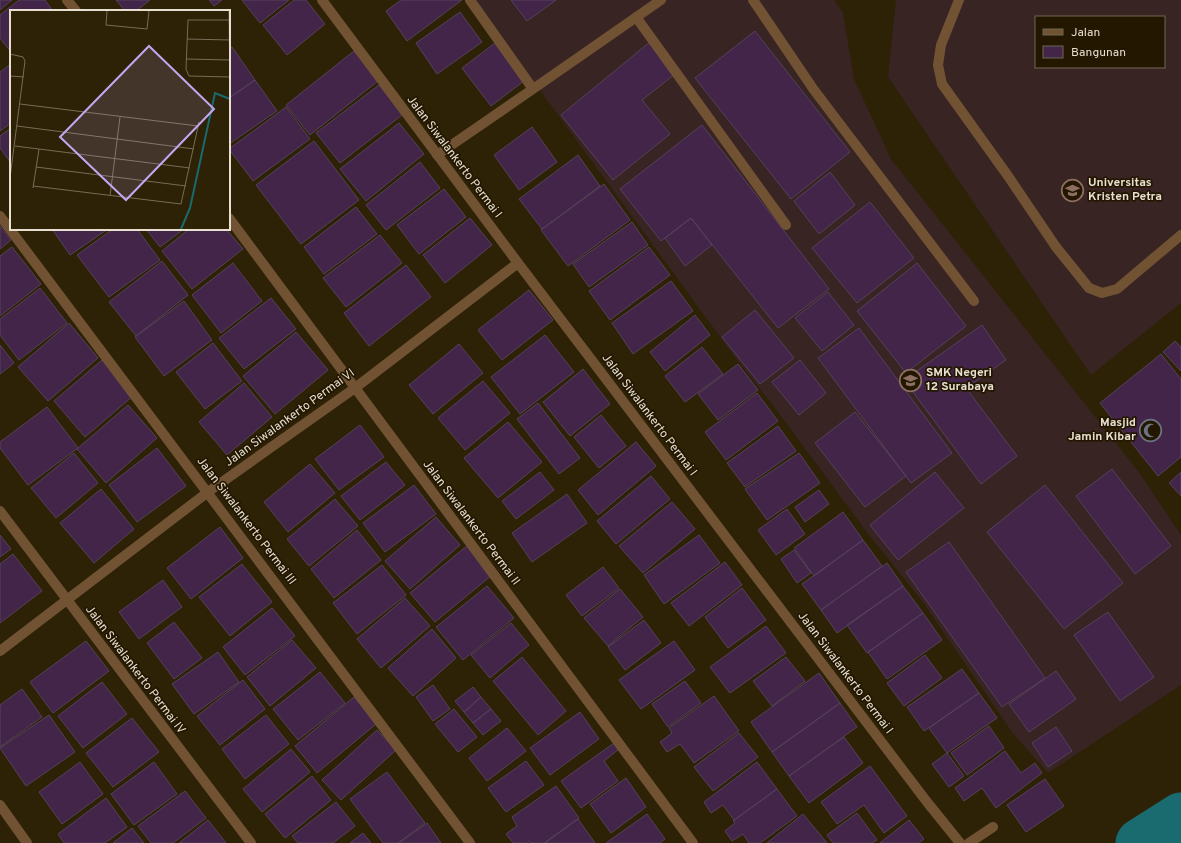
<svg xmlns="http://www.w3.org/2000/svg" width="1181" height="843" font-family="Overpass,sans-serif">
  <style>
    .education { fill: #382423; fill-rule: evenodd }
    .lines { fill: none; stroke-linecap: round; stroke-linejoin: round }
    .river { stroke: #1a6b70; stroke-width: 49 }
    .building { fill: #43254a; stroke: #55425a }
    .lane { stroke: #715334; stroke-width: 10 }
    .street { stroke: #715334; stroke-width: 10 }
    .labels { text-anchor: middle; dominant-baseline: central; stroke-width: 3.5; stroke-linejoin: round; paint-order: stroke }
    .street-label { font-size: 12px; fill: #e7dfd0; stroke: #231700 }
    .poi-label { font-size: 12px; font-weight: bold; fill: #e7dfd0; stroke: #231700; text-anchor: start }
    .inset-river { fill: none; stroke: #1a6b70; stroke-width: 2 }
    .inset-road { fill: none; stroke: #776d57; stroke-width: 1 }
    .view { fill: #c5a7f1; fill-opacity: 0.15; stroke: #c5a7f1; stroke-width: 2 }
    .inset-edge { fill: none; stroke: #e7dfd0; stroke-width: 2 }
  </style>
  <rect width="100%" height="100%" fill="#2d2106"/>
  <!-- education -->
  <path class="education" d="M474,0H834L843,13L854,79L891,159L1138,471L1181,535V685L1048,773L1012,732L922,601L869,535L772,404L734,356Z
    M896,0H1181V303L1091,375L888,77ZM1036,17H1164V67H1036Z"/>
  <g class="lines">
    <!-- river -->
    <path class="river" d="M1140,843L1181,817"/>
  </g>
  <!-- building -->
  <path class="building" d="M0,0H12L0,10Z
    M19,0H45L53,11H11V52L0,38V15Z
    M116,0H150L136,11H125Z
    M209,0H222L214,6Z
    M242,0H289L260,23Z
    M294,0H306L325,24L287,55L263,25Z
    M401,0H462L407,41L386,11Z
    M511,0H556L527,21Z
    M460,12L482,42L437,74L416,43Z
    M755,31L850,152L791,199L695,78Z
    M650,42L675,74L642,100L670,134L613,180L561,115Z
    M495,43L524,81L491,106L462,68Z
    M232,47L255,80L229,98V49Z
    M354,51L378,81L310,135L286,105Z
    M11,64V123L0,131V72Z
    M255,80L277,111L229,144V98Z
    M379,85L402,115L340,163L316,133Z
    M286,107L310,139L253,181L229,149Z
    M399,123L424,154L366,201L340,169Z
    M702,125L829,289L778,328L691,218L661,241L620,189Z
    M532,127L557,162L519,190L494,155Z
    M11,128V163L0,148V136Z
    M314,141L359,200L301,244L256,185Z
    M578,155L600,186L542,229L519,199Z
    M420,162L440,188L386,230L366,205Z
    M830,172L855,205L819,234L794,201Z
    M604,184L630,220L568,266L541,230Z
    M444,189L466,217L419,254L397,225Z
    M870,202L914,258L857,303L812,248Z
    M356,207L377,234L324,274L304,247Z
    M470,218L492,245L445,283L423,255Z
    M691,218L712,245L685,266L665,238Z
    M632,222L648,245L589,287L573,264Z
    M0,226L11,240L0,249Z
    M52,229H108L70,255Z
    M113,229H137L160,260L109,297L77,255Z
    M146,229H184L160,247Z
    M189,229H226L243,249L192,289L162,251Z
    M380,235L402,263L346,307L323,278Z
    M12,247L41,284L0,316V256Z
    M649,247L670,275L610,320L589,291Z
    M162,261L188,295L136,336L109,302Z
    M233,263L262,301L221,333L192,295Z
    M917,263L966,326L906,373L857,311Z
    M406,265L431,297L369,346L344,313Z
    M671,281L693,311L633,354L612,323Z
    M40,288L67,323L19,360L0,335V319Z
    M529,290L553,320L502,360L478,330Z
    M828,292L854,325L822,351L795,318Z
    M271,298L296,329L244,369L219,338Z
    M184,301L212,340L164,376L135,337Z
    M755,310L794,358L760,384L722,337Z
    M695,315L710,335L665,371L650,352Z
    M69,323L98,358L48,401L18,367Z
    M982,325L1006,360L966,388L1017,456L981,484L904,380Z
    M859,328L952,453L911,483L818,358Z
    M296,332L328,370L275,414L243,376Z
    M545,335L574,372L520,414L491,377Z
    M1175,341L1181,347V371L1163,352Z
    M213,343L242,381L205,409L176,372Z
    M459,344L483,373L433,414L409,385Z
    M0,345L14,363L0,374Z
    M702,347L723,374L685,402L665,376Z
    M1161,354L1181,379V457L1158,476L1100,403Z
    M102,360L133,396L85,437L54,401Z
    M800,360L826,393L799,415L772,382Z
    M738,364L758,390L718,420L698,394Z
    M583,369L610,404L570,436L543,402Z
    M483,381L510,413L465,450L438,418Z
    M244,383L272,417L227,455L199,422Z
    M757,393L778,421L726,460L705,432Z
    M538,403L580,458L559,474L517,419Z
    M128,405L157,438L106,483L77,449Z
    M47,407L78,448L28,485L0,448V442Z
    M855,412L906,476L865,507L815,443Z
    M601,415L626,446L599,468L574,437Z
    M508,422L542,462L498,498L464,458Z
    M360,425L384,457L339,490L315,459Z
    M778,426L796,451L745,487L727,463Z
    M636,442L656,466L598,515L578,490Z
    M157,448L186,486L137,522L109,485Z
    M74,453L98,483L56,518L31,488Z
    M799,453L820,483L767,520L745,489Z
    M386,462L405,485L360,520L341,496Z
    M310,464L335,493L288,532L264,502Z
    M1112,469L1171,546L1135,574L1076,496Z
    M540,472L554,490L516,519L502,501Z
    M935,472L964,508L898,560L870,525Z
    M1181,472V496L1169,483Z
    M651,476L670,499L616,544L597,521Z
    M414,485L436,514L385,552L363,523Z
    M1045,485L1123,583L1064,629L987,532Z
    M101,489L134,529L94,563L60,523Z
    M819,490L829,504L805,522L795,507Z
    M567,494L587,523L532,562L512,533Z
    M335,499L358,526L309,566L287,539Z
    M672,502L695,529L643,573L619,546Z
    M787,509L805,534L776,555L758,530Z
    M843,512L863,540L814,576L794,548Z
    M436,517L460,545L410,589L385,561Z
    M220,527L243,558L191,599L167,568Z
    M357,530L381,560L334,598L311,569Z
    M0,535L11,549L0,557Z
    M699,535L720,563L664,604L644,575Z
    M863,540L882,566L821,610L802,584Z
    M949,542L1045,678L1002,707L906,572Z
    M468,545L492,575L435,622L410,593Z
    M794,550L811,573L797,583L781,559Z
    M13,554L42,591L0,623V564Z
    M725,562L742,585L689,626L671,603Z
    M887,563L903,586L837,633L821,610Z
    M242,564L272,602L230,636L199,597Z
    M382,565L406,595L357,634L333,603Z
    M603,567L619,588L582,616L566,595Z
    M163,580L182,607L139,639L119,612Z
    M487,586L514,618L463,660L436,627Z
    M903,586L923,613L867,653L847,625Z
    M742,588L766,620L728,648L705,617Z
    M620,589L643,617L608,646L584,618Z
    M405,598L430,626L381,668L357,639Z
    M272,608L295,636L245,675L223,647Z
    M1108,612L1154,677L1120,701L1074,635Z
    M923,613L942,640L887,679L868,652Z
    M644,620L661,643L625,670L608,647Z
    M174,622L202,658L174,679L147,643Z
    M511,623L529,645L490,678L471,655Z
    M766,626L786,653L730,693L710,667Z
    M432,629L456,658L413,696L388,668Z
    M292,640L316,668L270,706L247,677Z
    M86,641L109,671L53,713L30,682Z
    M674,641L695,670L641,709L619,680Z
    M218,652L239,682L194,714L172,684Z
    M925,655L942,678L904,706L887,683Z
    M522,657L566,711L538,735L493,681Z
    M786,657L805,681L772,706L753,681Z
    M962,669L979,693L924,731L907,707Z
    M1056,671L1076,699L1029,732L1009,704Z
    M320,672L345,703L298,740L273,709Z
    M819,673L840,703L772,752L751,722Z
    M243,680L265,709L220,745L197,716Z
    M685,681L701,703L668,727L652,704Z
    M102,682L127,714L83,748L58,716Z
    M433,685L450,709L433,721L416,697Z
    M473,687L481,697L464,712L455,701Z
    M22,689L42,717L0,747V705Z
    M979,693L997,718L947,753L929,728Z
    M714,696L739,731L694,763L680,744L667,752L660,742L672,733L669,728Z
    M354,697L376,724L317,773L295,746Z
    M481,697L491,709L473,723L464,712Z
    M840,703L857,727L789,776L772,752Z
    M454,709L477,737L458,752L435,724Z
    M491,709L501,721L483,735L473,723Z
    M580,712L599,739L550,775L530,748Z
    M49,715L75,752L26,786L0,748Z
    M266,715L289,744L245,779L222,749Z
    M132,718L159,752L113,787L86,753Z
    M989,726L1004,748L967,775L951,753Z
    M1056,727L1072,751L1048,767L1032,743Z
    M507,728L526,751L487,781L469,758Z
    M377,730L396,750L341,800L322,780Z
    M739,733L758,757L713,791L694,767Z
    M844,737L863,763L809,803L789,776Z
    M614,743L619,749L604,761L618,781L581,808L561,781Z
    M291,749L310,772L262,812L243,789Z
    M1005,751L1021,773L1035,763L1042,773L996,808L982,788L964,801L955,788Z
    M947,753L964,776L949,787L932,764Z
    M526,761L544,785L506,812L488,788Z
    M80,762L103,794L62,824L39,792Z
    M154,762L177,794L134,825L111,794Z
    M757,762L777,789L734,820L723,805L711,813L704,802Z
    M870,766L907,816L884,833L864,805L837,824L821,802Z
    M387,772L425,823L398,843H383L350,799Z
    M312,776L331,800L285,838L265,814Z
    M626,778L646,807L611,833L590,804Z
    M1045,779L1064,806L1026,832L1007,805Z
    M556,786L579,818L544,843H530L529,841L526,843H513L506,834L517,826L512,817Z
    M777,789L797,816L760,843H749L743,834L732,841L725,831L735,823L733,821Z
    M185,791L206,818L173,843H151L138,826Z
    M106,798L127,827L105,843H64L58,834Z
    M336,802L355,826L333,843H298L292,836Z
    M857,813L877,840L872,843H833L827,835Z
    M647,814L665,839L660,843H606Z
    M803,814L827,843H767Z
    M578,819L595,843H545Z
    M208,820L226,843H179Z
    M909,820L924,839L919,843H880Z
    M427,823L441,843H399Z
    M132,828L144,843H113Z
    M363,833L371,843H350Z"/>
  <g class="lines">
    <!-- lane -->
    <path class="lane" d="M470,0L533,89L661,0
      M753,0L814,90L974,301
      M959,0L941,45L938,65L942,84L1008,176L1056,247L1089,288L1102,293L1117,289L1181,235
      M636,17L786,225
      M437,155L533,89"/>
    <!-- street -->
    <path class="street" d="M67,0L76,11
      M322,0L518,263L927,802L960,843
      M0,216L470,843
      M229,218L693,843
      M0,511L251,843
      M0,651L208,492L355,388L518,263
      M0,805L27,843
      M969,843L993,827"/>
  </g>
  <!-- icons -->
  <defs>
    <symbol id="university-ring" viewBox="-11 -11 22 22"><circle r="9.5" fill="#231700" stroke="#8d6e63" stroke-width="1.5"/><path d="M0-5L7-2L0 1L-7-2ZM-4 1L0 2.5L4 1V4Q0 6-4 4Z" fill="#8d6e63"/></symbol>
    <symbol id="school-ring" viewBox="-11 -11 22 22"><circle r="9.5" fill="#231700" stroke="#8d6e63" stroke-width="1.5"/><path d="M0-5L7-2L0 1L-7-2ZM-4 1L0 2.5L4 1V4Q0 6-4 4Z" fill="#8d6e63"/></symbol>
    <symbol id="mosque-ring" viewBox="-11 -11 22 22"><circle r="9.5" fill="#231700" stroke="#6b7280" stroke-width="1.5"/><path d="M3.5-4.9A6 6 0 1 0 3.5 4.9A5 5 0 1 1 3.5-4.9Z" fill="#6b7280"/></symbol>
  </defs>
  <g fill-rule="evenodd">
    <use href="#university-ring" x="1060" y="178" width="25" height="25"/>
    <use href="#school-ring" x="898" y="368" width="25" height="25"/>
    <use href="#mosque-ring" x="1138" y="418" width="25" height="25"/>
  </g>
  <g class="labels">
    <!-- street labels -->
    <g class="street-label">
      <text transform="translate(454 157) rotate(53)">Jalan Siwalankerto Permai I</text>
      <text transform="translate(649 415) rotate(53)">Jalan Siwalankerto Permai I</text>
      <text transform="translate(290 418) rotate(-36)">Jalan Siwalankerto Permai VI</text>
      <text transform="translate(246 521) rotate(53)">Jalan Siwalankerto Permai III</text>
      <text transform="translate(471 523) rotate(53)">Jalan Siwalankerto Permai II</text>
      <text transform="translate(135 670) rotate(53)">Jalan Siwalankerto Permai IV</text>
      <text transform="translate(845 673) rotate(53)">Jalan Siwalankerto Permai I</text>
    </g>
    <!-- poi labels -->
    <g class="poi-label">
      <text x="1088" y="183">Universitas<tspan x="1088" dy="14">Kristen Petra</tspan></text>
      <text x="926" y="373">SMK Negeri<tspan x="926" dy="14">12 Surabaya</tspan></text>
      <text x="1136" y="423" text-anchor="end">Masjid<tspan x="1136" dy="14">Jamin Kibar</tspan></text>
    </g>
  </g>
  <!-- overview -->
  <g transform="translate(10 10)">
    <rect width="220" height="220" fill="#2d2106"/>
    <path class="inset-river" d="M171,219L180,198L205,83L220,89"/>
    <path class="inset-road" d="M97,1L96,15L137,19L139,1M219,1L220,81M220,10H178L176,59L179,66L220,67M177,29L220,30M0,44L13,47L15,51L0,168M176,49L220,50M0,66L14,67M10,94L188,116M7,116L184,139M5,136L180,158M26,157L176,176M23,176L171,194L189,112M23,178L29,139M100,186L110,107"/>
    <path class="view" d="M139,36L204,99L116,190L50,127Z"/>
    <rect width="220" height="220" class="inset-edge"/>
  </g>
  <!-- legend -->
  <rect x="1035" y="16" width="130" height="52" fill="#231700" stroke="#716753"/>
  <rect x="1043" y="29" width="20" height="6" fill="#715334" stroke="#716753"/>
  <text x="1071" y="36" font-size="12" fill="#e7dfd0">Jalan</text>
  <rect x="1043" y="46" width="20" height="12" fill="#43254a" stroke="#716753"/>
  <text x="1071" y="56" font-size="12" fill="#e7dfd0">Bangunan</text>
</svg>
